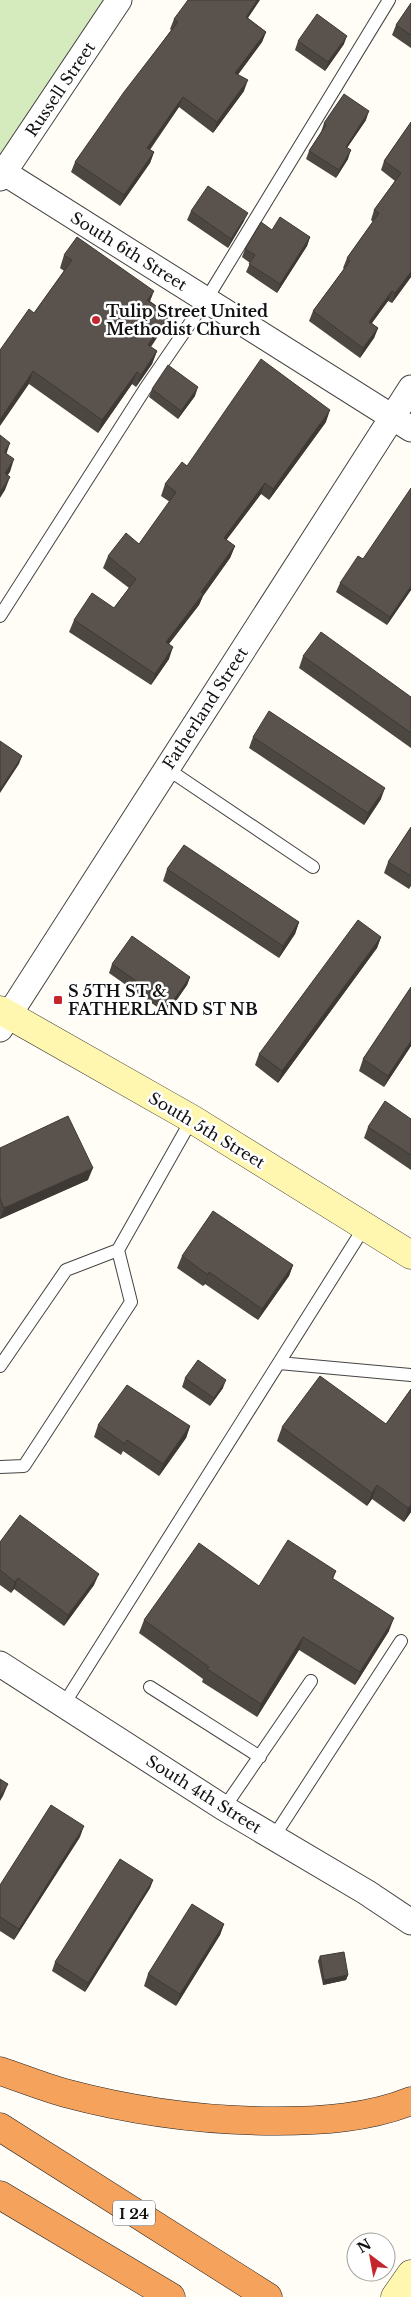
<svg xmlns="http://www.w3.org/2000/svg" width="411" height="2297" font-family="'Libre Baskerville',serif">
  <style>
    .green { fill: #d5ebbd }
    .lines { fill: none; stroke-linecap: round; stroke-linejoin: round }
    .lane-casing { stroke: #444; stroke-width: 14 }
    .street-casing { stroke: #444; stroke-width: 27 }
    .secondary-casing { stroke: #333; stroke-width: 29 }
    .highway-casing { stroke: #222; stroke-width: 29 }
    .lane { stroke: #fff; stroke-width: 12 }
    .street { stroke: #fff; stroke-width: 25 }
    .secondary { stroke: #fff6b0; stroke-width: 28 }
    .highway { stroke: #f5a25d; stroke-width: 28 }
    .wall { fill: #4d4742 }
    .shaded-wall { fill: #3f3936 }
    .building { fill: #5a524d; stroke: #3f3936 }
    .poi-dot { fill: #c4262e; stroke: #fff; stroke-width: 2 }
    .labels { text-anchor: middle; dominant-baseline: central; stroke-width: 5; stroke-linejoin: round; paint-order: stroke }
    .shield { fill: #fff; stroke: #585858; stroke-width: 1 }
    .shield-label { font-size: 15px; font-weight: bold; fill: #111 }
    .street-label { font-size: 16px; fill: #111; stroke: #fff }
    .poi-label { font-size: 16px; font-weight: bold; fill: #111; stroke: #fff; text-anchor: start }
  </style>
  <rect width="100%" height="100%" fill="#fffdf5"/>
  <!-- green -->
  <path class="green" d="M0,0H116L0,169Z"/>
  <g class="lines">
    <defs>
      <path id="lane" d="M0,616L145,389L206,300L389,0
        M166,768L313,867
        M279,1363L411,1375
        M0,1366L66,1270L118,1250L192,1119
        M0,1467L24,1466L131,1302L118,1250
        M150,1687L260,1757
        M64,1704L365,1226
        M224,1808L311,1681
        M273,1838L401,1641"/>
      <path id="street" d="M0,170L411,429
        M0,178L119,0
        M0,1029L411,388
        M0,1664L224,1808L366,1892L411,1922"/>
      <path id="secondary" d="M0,1010L192,1119L411,1255
        M395,2297L411,2274"/>
      <path id="highway" d="M0,2071C21,2078 43,2087 65,2093C136,2112 203,2121 276,2121C321,2121 369,2118 411,2101
        M0,2127L268,2297
        M0,2195L171,2297"/>
    </defs>
    <!-- lane casing -->
    <use href="#lane" class="lane-casing"/>
    <!-- street casing -->
    <use href="#street" class="street-casing"/>
    <!-- secondary casing -->
    <use href="#secondary" class="secondary-casing"/>
    <!-- highway casing -->
    <use href="#highway" class="highway-casing"/>
    <!-- lane -->
    <use href="#lane" class="lane"/>
    <!-- street -->
    <use href="#street" class="street"/>
    <!-- secondary -->
    <use href="#secondary" class="secondary"/>
    <!-- highway -->
    <use href="#highway" class="highway"/>
  </g>
  <!-- wall -->
  <path class="wall" d="M411,3V48L392,35L396,25Z
    M248,18L266,32L262,42L238,74L244,91L213,133L179,107L150,150L154,152L150,163L120,206L71,172L75,162L171,30L170,29L174,19Z
    M298,41L344,44L325,71L295,50Z
    M366,120L347,148L348,159L336,178L306,159L309,151L321,132L324,123Z
    M411,122V277L392,303L388,301L372,323L378,328L374,338L360,358L309,321L313,311L344,269L343,268L347,258L373,222L371,220L374,210L395,181L381,170L384,161Z
    M191,211L244,221L228,248L187,220Z
    M272,230L310,237L307,246L277,293L246,272L250,263L242,257L245,249Z
    M64,255L150,301L169,315L164,327L151,347L157,351L152,364L136,387L132,384L98,433L29,384L34,313L64,271L60,268Z
    M152,389L195,396L178,419L149,397Z
    M326,422L269,500L261,494L226,540L235,546L230,558L203,596L199,605L169,644V659L151,685L69,632L74,620L114,608L129,588L103,568L108,556L139,544L170,502L161,496L165,484L187,466Z
    M363,559L411,590L387,625L336,592L340,583Z
    M303,656L411,697V748L299,668Z
    M253,737L381,799L364,825L249,748Z
    M411,827V886L409,889L384,873L388,862Z
    M167,869L299,922L295,934L279,958L163,881Z
    M381,937L377,948L278,1083L255,1065L259,1054Z
    M112,964L190,977L187,985L167,1014L109,973Z
    M411,987V1046L384,1087L359,1071L363,1059Z
    M411,1119V1170L364,1138L368,1127Z
    M0,1148L88,1180L0,1219Z
    M182,1256L293,1265L289,1276L258,1320L205,1284L203,1286L177,1268Z
    M185,1378L223,1388L210,1406L182,1387Z
    M411,1389V1512L404,1522L372,1499L367,1506L277,1441L282,1427L386,1424Z
    M98,1425L190,1426L186,1438L159,1476L123,1451L121,1455L94,1437Z
    M0,1542L94,1585L64,1626L14,1589L11,1593L0,1585Z
    M336,1571L333,1579L389,1631L355,1685L299,1650L257,1717L202,1682L203,1679L139,1633L144,1620L259,1586Z
    M80,1837L14,1940L0,1931V1885Z
    M153,1880L150,1888L85,1992L52,1971L55,1962Z
    M224,1924L220,1935L176,2006L144,1986L148,1974Z
    M320,1956L348,1975L346,1980L323,1985L318,1961Z"/>
  <!-- shaded-wall -->
  <path class="shaded-wall" d="M257,0H260L242,27L246,17Z
    M266,32L262,42L232,83L235,73Z
    M347,36L344,44L325,71L328,62Z
    M248,80L244,91L213,133L217,122Z
    M183,97L179,107L143,158L147,148Z
    M369,111L366,120L342,155L346,147Z
    M351,150L348,159L336,178L339,170Z
    M154,152L150,163L120,206L124,195Z
    M248,213L244,221L228,248L231,239Z
    M310,237L307,246L277,293L280,284Z
    M411,271V277L392,303L395,293Z
    M154,291L149,304L147,300Z
    M392,291L388,301L366,331L369,322Z
    M169,315L164,327L143,357L148,345Z
    M378,328L374,338L360,358L363,348Z
    M157,351L152,364L136,387L141,375Z
    M33,371L29,384L0,426V419Z
    M137,372L132,384L98,433L102,420Z
    M198,387L195,396L178,419L181,411Z
    M330,410L326,422L269,500L273,489Z
    M10,443L6,455L4,452Z
    M14,459L10,472L0,486L5,473Z
    M10,477L5,490L0,498V492Z
    M265,483L261,494L219,550L224,538Z
    M235,546L230,558L203,596L199,605L161,654L166,642Z
    M411,586V590L387,625L390,617Z
    M173,647L169,659L151,685L155,674Z
    M22,756L19,764L0,793V789Z
    M385,788L381,799L364,825L368,813Z
    M299,922L295,934L279,958L283,946Z
    M381,937L377,948L278,1083L282,1071Z
    M190,977L187,985L167,1014L170,1005Z
    M411,1041V1046L384,1087L388,1076Z
    M93,1168L88,1180L0,1219L4,1208Z
    M293,1265L289,1276L258,1320L262,1309Z
    M209,1272L205,1284L203,1286L208,1275Z
    M226,1380L223,1388L210,1406L214,1398Z
    M190,1426L186,1438L159,1476L163,1464Z
    M377,1485L372,1499L367,1506L372,1493Z
    M411,1505V1512L404,1522L408,1508Z
    M99,1574L94,1585L64,1626L68,1615Z
    M18,1578L14,1589L11,1593L15,1582Z
    M394,1618L389,1631L355,1685L360,1672Z
    M303,1637L299,1650L257,1717L261,1704Z
    M8,1784L3,1796L0,1801V1796Z
    M84,1826L80,1837L14,1940L19,1929Z
    M153,1880L150,1888L85,1992L88,1983Z
    M224,1924L220,1935L176,2006L180,1994Z
    M348,1975L346,1980L323,1985L324,1980Z"/>
  <!-- building -->
  <path class="building" d="M188,0H257L246,17L266,32L235,73L248,80L217,122L183,97L147,148L154,152L124,195L75,162L124,92L178,22L174,19Z
    M411,3V35L396,25Z
    M317,14L347,36L328,62L298,41Z
    M344,94L369,111L346,147L351,150L339,170L309,151L326,125L324,123Z
    M411,122V272L395,293L392,291L369,322L378,328L363,348L313,311L350,261L347,258L379,213L374,210L401,173L384,161Z
    M208,186L248,213L231,239L191,211Z
    M280,217L310,237L280,284L249,264L255,255L245,249L261,222L272,230Z
    M77,237L154,291L147,300L169,315L148,345L157,351L141,375L137,372L102,420L33,371L0,419V350L29,309L34,313L72,260L64,255Z
    M261,359L330,410L273,489L265,483L224,538L235,546L201,592L203,594L166,642L173,647L155,674L74,620L92,593L114,608L136,579L108,556L126,533L139,544L176,492L165,484L182,462L187,466Z
    M168,365L198,387L181,411L152,389Z
    M0,435L10,443L4,452L14,459L5,473L10,477L0,492Z
    M411,488V586L390,617L340,583L358,556L363,559Z
    M321,632L411,697V733L303,656Z
    M269,711L385,788L368,813L253,737Z
    M0,741L22,756L0,789Z
    M411,827V876L388,862Z
    M184,845L299,922L283,946L167,869Z
    M358,920L381,937L282,1071L259,1054Z
    M132,936L190,977L170,1005L112,964Z
    M411,987V1041L388,1076L363,1059Z
    M385,1101L411,1119V1155L368,1127Z
    M68,1116L93,1168L4,1208L0,1198V1148Z
    M213,1211L293,1265L262,1309L209,1272L208,1275L182,1256Z
    M198,1360L226,1380L214,1398L185,1378Z
    M320,1376L386,1424L411,1389V1505L408,1508L377,1485L372,1493L282,1427Z
    M127,1385L190,1426L163,1464L127,1440L125,1444L98,1425Z
    M20,1515L99,1574L68,1615L18,1578L15,1582L0,1570V1542Z
    M288,1540L336,1571L332,1578L394,1618L360,1672L303,1637L261,1704L207,1669L209,1667L144,1620L199,1543L259,1586Z
    M0,1779L8,1784L0,1796Z
    M51,1805L84,1826L19,1929L0,1917V1885Z
    M120,1859L153,1880L88,1983L55,1962Z
    M192,1904L224,1924L180,1994L148,1974Z
    M344,1952L348,1975L324,1980L320,1956Z"/>
  <!-- markers -->
  <g class="poi-dot">
    <circle cx="96" cy="320" r="5"/>
    <rect x="53" y="995" width="10" height="10" rx="2.5"/>
  </g>
  <g class="labels">
    <!-- shield labels -->
    <rect class="shield" x="113" y="2200.5" width="42" height="25" rx="4"/>
    <g class="shield-label">
      <text x="134" y="2213">I 24</text>
    </g>
    <!-- street labels -->
    <g class="street-label">
      <text transform="translate(60 89) rotate(-56)">Russell Street</text>
      <text transform="translate(129 251) rotate(32)">South 6th Street</text>
      <text transform="translate(205 708) rotate(-57)">Fatherland Street</text>
      <text transform="translate(207 1130) rotate(31)">South 5th Street</text>
      <text transform="translate(204 1794) rotate(32)">South 4th Street</text>
    </g>
    <!-- poi labels -->
    <g class="poi-label">
      <text x="106" y="311">Tulip Street United<tspan x="106" dy="18">Methodist Church</tspan></text>
      <text x="68" y="991">S 5TH ST &amp;<tspan x="68" dy="18">FATHERLAND ST NB</tspan></text>
    </g>
  </g>
  <!-- north arrow -->
  <g transform="translate(371 2257) rotate(328)"><circle r="24" fill="#ffffff" stroke="#a0a0a0"/>
  <path d="M0-4L9 19L0 12L-9 19Z" fill="#c4262e"/>
  <text y="-8" font-size="14" font-weight="bold" text-anchor="middle" fill="#111111">N</text>
  </g>
</svg>
